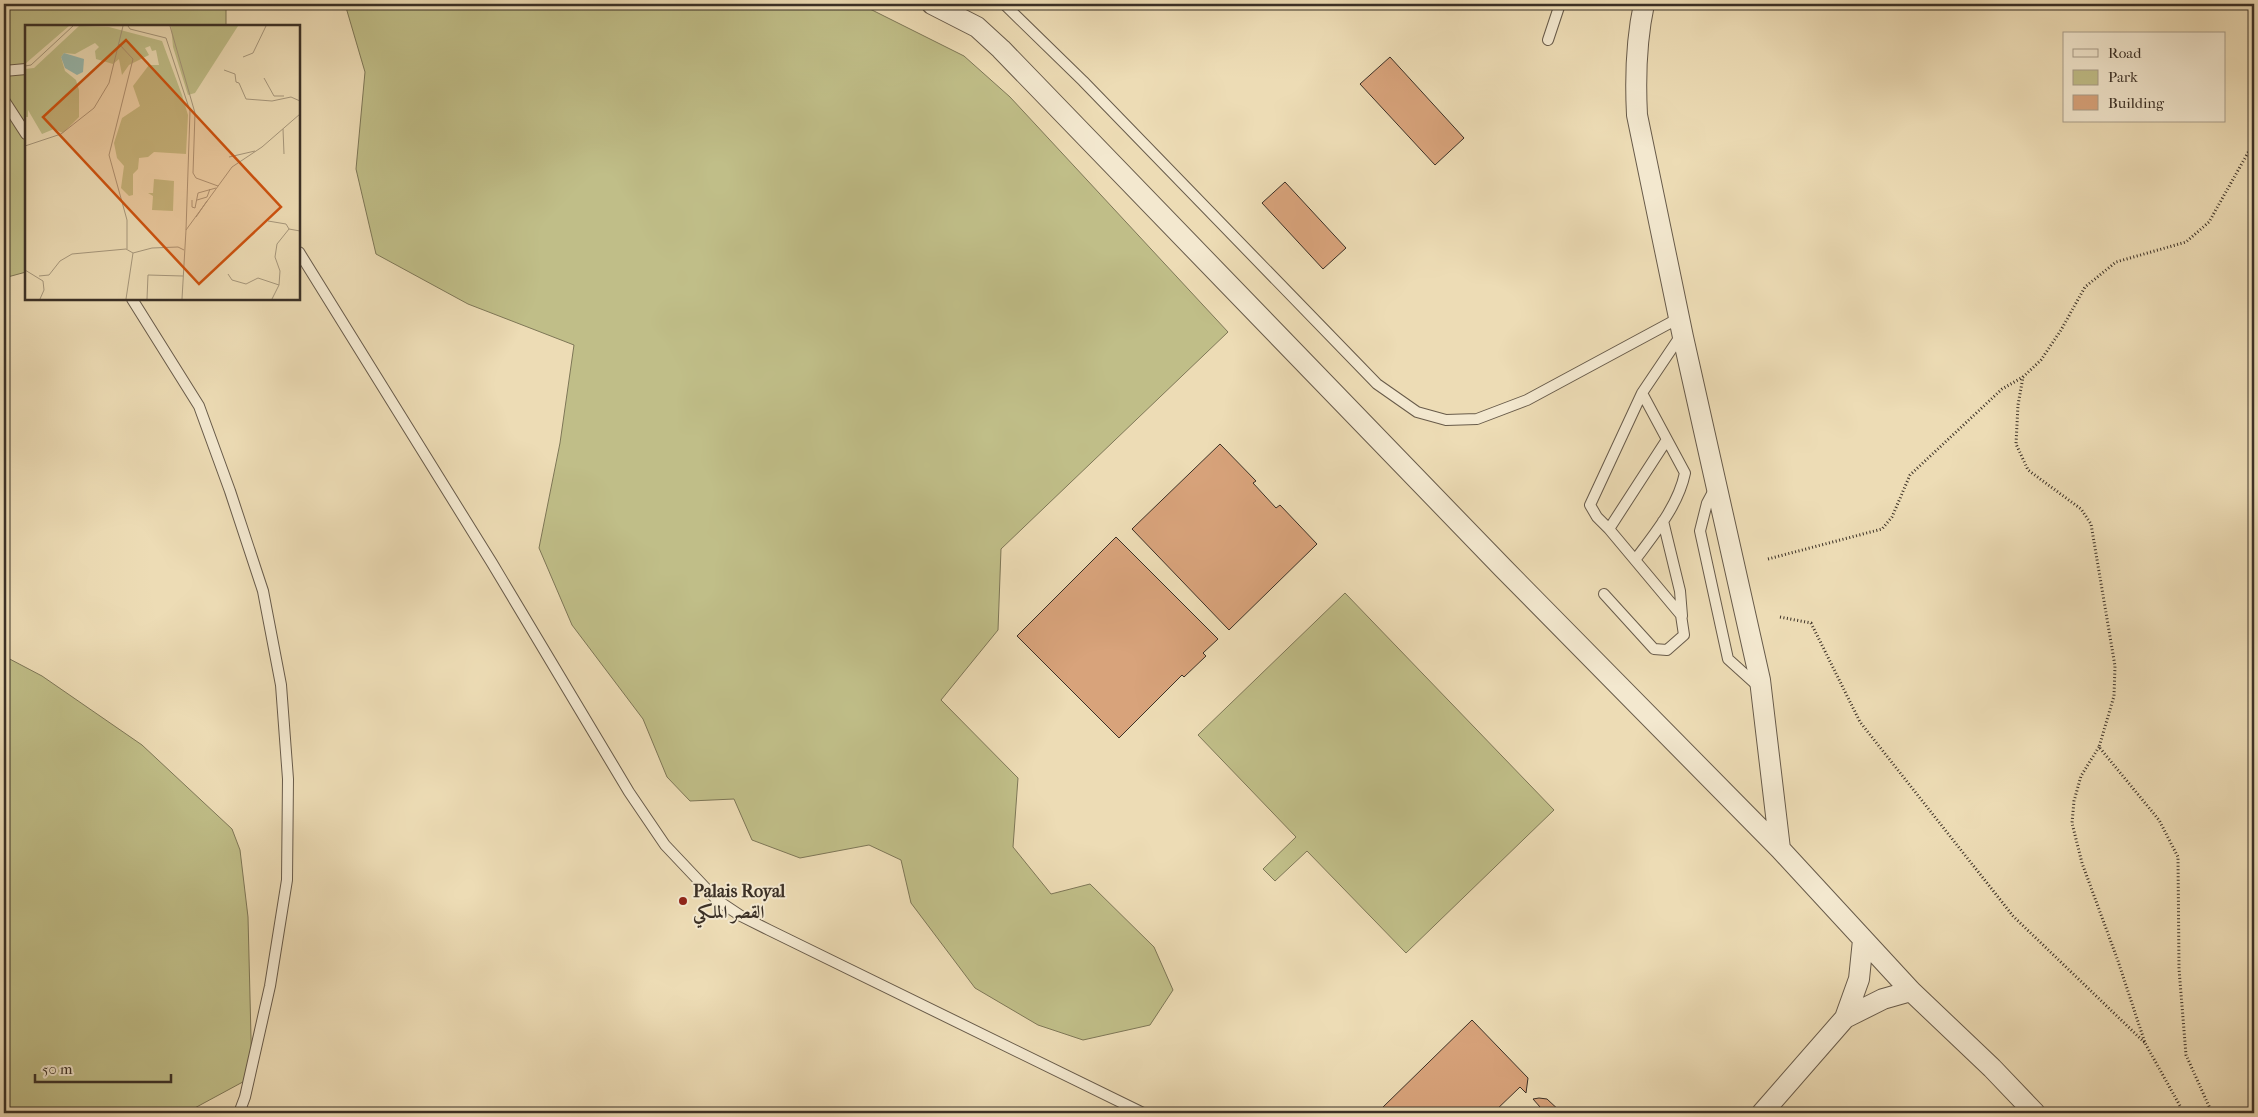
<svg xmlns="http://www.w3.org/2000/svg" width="2258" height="1117" font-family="'IM FELL French Canon',Amiri,serif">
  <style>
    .green { fill: #c0be88; stroke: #7e7757 }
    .building { fill: #d8a37b; stroke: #3b3026 }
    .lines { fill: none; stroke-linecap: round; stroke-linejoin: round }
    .lane-casing { stroke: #685b4a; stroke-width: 12 }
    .street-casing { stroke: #685b4a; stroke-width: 22 }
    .path { stroke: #3b3026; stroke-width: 3; stroke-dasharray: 1 2.5; stroke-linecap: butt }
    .lane { stroke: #f3e8cf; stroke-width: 10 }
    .street { stroke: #f3e8cf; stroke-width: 20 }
    .poi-dot { fill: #8f2418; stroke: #f3e8cf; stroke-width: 2 }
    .labels { text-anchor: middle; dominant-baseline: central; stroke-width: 4; stroke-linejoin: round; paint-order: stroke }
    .poi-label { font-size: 18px; font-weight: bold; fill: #3b3026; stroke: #f3e8cf; text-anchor: start }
    .inset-road { fill: none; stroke: #a6977c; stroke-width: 1 }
    .view { fill: #ce5310; fill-opacity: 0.15; stroke: #ce5310; stroke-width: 2.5 }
    .inset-edge { fill: none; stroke: #3b3026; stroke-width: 2.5 }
  </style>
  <rect width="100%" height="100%" fill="#eddcb5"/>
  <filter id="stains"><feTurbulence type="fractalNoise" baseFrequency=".004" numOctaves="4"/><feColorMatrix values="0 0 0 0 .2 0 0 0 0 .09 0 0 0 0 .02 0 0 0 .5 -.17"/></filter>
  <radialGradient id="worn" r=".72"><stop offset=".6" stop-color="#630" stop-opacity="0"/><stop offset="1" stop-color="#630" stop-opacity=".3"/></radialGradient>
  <!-- green -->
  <path class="green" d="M4,4H226V26H26V272L4,278Z
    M345,4H860L964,56L1010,97L1228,332L1001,549L998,630L941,700L1018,778L1013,847L1051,894L1090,884L1154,947L1173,990L1150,1025L1083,1040L1038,1025L975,988L911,903L901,860L869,845L800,858L752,840L734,799L690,801L667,777L643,719L572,625L539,548L560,443L574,345L468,304L376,254L356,169L365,72Z
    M1345,593L1554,810L1406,953L1307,851L1275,881L1263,869L1296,837L1198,735Z
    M4,656L42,676L142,745L232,829L240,850L248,917L252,1077L191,1110L174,1113H4Z"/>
  <!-- building -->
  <path class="building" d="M1390,57L1464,138L1435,165L1360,84Z
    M1285,182L1346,248L1323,269L1262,203Z
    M1220,444L1256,481L1253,483L1276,508L1280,505L1317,544L1229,630L1132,529Z
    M1116,537L1218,639L1203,653L1206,656L1184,677L1182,675L1119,738L1017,636Z
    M1472,1020L1528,1078L1526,1093L1520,1087L1493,1113H1382V1108Z
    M1539,1098L1547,1099L1562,1113H1534L1540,1107L1533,1099Z"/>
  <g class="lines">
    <defs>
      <path id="lane" d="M1004,4L1083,81L1377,384L1417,412L1446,420L1477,419L1527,400L1681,317
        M1548,40L1560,4
        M4,71L26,69
        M4,100L26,134
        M299,252L492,563L629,792L665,845L717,900L741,916L769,930L1143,1113
        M132,299L199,406L230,491L263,591L281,685L288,779L287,880L270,986L245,1097L239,1113
        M1715,488L1707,503L1700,531L1728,659L1759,687
        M1663,521L1680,591L1682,616
        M1609,529L1666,441
        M1635,560C1655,533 1678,506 1685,473L1642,393
        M1604,594L1654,649L1667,650L1684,635L1681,615L1609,529L1597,517L1590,505L1642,393L1677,341L1683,337"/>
      <path id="street" d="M932,4L977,27L1001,49L1503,568L1780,849
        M1644,4C1636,41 1635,76 1637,115L1683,337L1760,680L1780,849L1911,991L1992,1068L2035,1113
        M1845,1018L1883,999L1911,991
        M1762,1113L1845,1018L1859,979L1863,940"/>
    </defs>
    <!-- lane casing -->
    <use href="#lane" class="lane-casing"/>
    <!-- street casing -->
    <use href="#street" class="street-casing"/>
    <!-- path -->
    <path class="path" d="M1768,559L1882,529L1892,517L1910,475L2002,389L2023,377
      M1780,617L1811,623L1860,722L2013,916L2145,1043
      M2099,747L2081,776L2074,801L2072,823L2082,863L2118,961L2145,1043L2184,1113
      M2212,1113L2186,1055L2179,969L2178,857L2159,820L2099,747L2114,696L2115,666L2091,524L2081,509L2028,470L2016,444L2018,405L2023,377L2041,360L2061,330L2085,287L2116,262L2186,242L2209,222L2254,142"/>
    <!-- lane -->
    <use href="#lane" class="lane"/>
    <!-- street -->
    <use href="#street" class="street"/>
  </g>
  <!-- markers -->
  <circle class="poi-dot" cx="683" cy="901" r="5"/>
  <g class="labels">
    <!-- poi labels -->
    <g class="poi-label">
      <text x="693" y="891">Palais Royal<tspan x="693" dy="21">القصر الملكي</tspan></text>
    </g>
  </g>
  <!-- overview -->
  <g transform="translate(25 25)">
    <rect width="275" height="275" fill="#eddcb5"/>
    <path d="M0,1H44L0,39ZM54,1L84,2L137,16L157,70L163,90L161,129L129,127L123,132L114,133L113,144L108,149V170L104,171L96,163L99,141L92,133L89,118L97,93L115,81L108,61L124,40H134L131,25L127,26L125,21L120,23L124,30L104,40L97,50L94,34L88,39L71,34L70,26L74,22L70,18L50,29L39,28L36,32L40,46L51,55L54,65V92L38,108L29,104L17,109L3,85V92H0V44L9,43ZM146,1H213L170,68L163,70L148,22ZM129,154L149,156L148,186L127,185L128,171L123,168H128Z" fill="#c0be88"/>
    <path d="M39,28L59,34L58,47L52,50L40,43L36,32Z" fill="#99bbb1"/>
    <path class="inset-road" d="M103,1L105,4L141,13L165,86L161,205M145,1L170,88L168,148L171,153L193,161M94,19L108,34L84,130L102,195V224M218,32L228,28L241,1M0,41L6,40L48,1M199,45L210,49L211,57L214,58L221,74L247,76L266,72L275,76M239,53L249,71H259M258,104L259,129M0,121L36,109L69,83L84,58L98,1M204,132L230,126M167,175V182L170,183L173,168L191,163M172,175L182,172L185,164M171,192L182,176M243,196L261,199L264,204M0,245L18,256L19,265L15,274M203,249L207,255L221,259L233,253L254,260M14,251L24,250L35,236L47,229L101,224L108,228M101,274L108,228L127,223L153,222L159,225M122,274L123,250L158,251M157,274L161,205L207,142L237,122L275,89M247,274L254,260L255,246L250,232L252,219L264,204L275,206"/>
    <path class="view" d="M101,15L256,182L174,259L18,92Z"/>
    <rect width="275" height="275" class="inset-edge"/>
  </g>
  <!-- margin -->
  <rect width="2258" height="1117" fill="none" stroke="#eddcb5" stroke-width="20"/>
  <rect x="5" y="5" width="2248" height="1107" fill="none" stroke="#3b3026" stroke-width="2.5"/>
  <rect x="10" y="10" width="2238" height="1097" fill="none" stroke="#3b3026"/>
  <!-- legend -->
  <rect x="2063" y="32" width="162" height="90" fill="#f3e8cf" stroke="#a99e8b"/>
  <rect x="2073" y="49" width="25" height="8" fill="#f3e8cf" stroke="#a99e8b"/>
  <text x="2108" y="58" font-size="15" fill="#3b3026">Road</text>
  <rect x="2073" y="70" width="25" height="15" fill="#c0be88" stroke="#a99e8b"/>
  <text x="2108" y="82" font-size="15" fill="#3b3026">Park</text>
  <rect x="2073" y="95" width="25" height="15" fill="#d8a37b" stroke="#a99e8b"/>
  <text x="2108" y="108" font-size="15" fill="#3b3026">Building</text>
  <!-- scale -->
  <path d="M35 1074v8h136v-8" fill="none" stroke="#3b3026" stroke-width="2.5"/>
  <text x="42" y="1074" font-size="15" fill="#3b3026" stroke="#f3e8cf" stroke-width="4" paint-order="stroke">50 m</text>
  <rect width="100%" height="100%" filter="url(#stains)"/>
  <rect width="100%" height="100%" fill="url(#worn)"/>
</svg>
